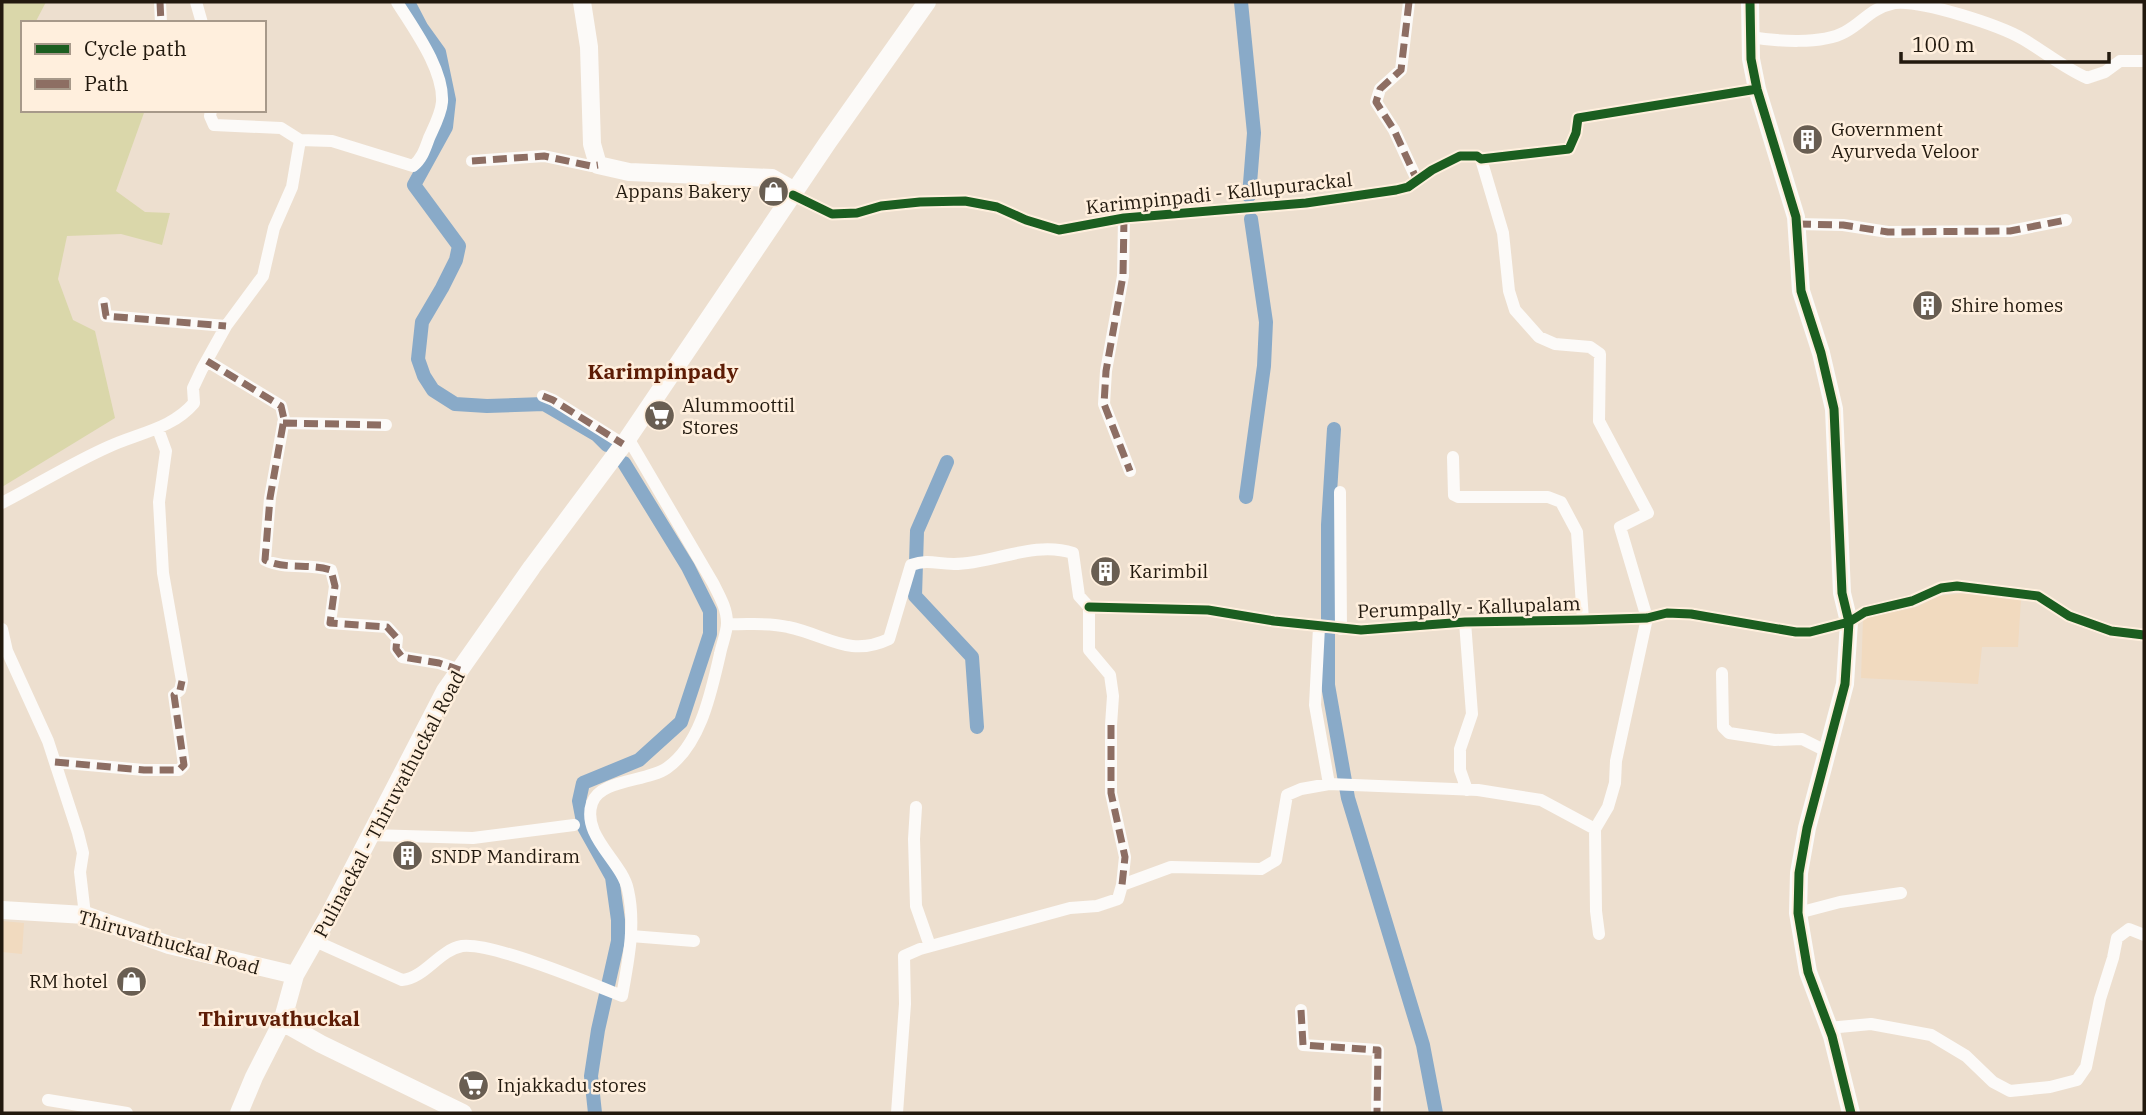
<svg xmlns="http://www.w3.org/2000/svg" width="2146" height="1115" font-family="'IBM Plex Serif',serif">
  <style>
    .built { fill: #f1dabf }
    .green { fill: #dad7aa }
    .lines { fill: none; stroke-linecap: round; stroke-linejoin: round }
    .canal { stroke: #89aac8; stroke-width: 14 }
    .street { stroke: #fcfaf8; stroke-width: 12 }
    .secondary { stroke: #fcfaf8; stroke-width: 18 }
    .quiet { stroke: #8d6e63; stroke-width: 7; stroke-dasharray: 14 7; stroke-linecap: butt }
    .cycleway-casing { stroke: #ffefdd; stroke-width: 13 }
    .cycleway { stroke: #1b5e20; stroke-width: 9 }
    .labels { text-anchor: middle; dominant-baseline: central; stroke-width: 5; stroke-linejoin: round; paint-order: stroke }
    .poi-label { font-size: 19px; fill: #22190e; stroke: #ffefdd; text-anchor: start }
    .street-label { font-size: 19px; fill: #22190e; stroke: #ffefdd }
    .neighbourhood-label { font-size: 21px; font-weight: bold; fill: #5d1c05; stroke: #ffefdd }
  </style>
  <rect width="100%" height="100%" fill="#eddfcf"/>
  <!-- built -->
  <path class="built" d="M1964,593L2021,599L2018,647H1982L1978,684L1861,678L1863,618L1917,607L1938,596Z
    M2,921L24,923L22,954L2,952Z"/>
  <!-- green -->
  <path class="green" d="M2,2H46L35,23H23V110H145L116,191L145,212L170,213L162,245L121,234L67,236L58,279L73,320L95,331L115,418L2,487Z"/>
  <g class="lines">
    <!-- canal -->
    <path class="canal" d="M408,2L421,27L439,52L449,100L446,127L414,185L459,246L456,260L442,288L422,322L418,359L424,376L433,390L455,404L487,406L544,404L597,435L607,445
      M1241,2L1254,133L1249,196
      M1334,429L1328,525V685L1348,798L1423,1045L1436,1113
      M947,462L917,531L915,596L972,657L977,727
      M1246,497L1264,366L1266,322L1251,219
      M595,1113L591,1076L598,1030L618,941V920L612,877L584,827L579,801L583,783L639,760L681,722L710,634V611L688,567L624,463"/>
    <!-- street -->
    <path class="street" d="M160,2L161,23
      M196,2L202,23
      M1409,2L1401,70L1380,89L1376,102L1394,130L1417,180
      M1750,37C1775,41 1822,45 1845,32C1865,21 1869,9 1895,3C1922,0 1999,25 2023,39C2045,52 2064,68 2087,78L2105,72L2120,61H2144
      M300,140L332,141L413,166C422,159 425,149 429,138C434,127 441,114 442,102C444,69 413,28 397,2
      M1481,159L1503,233L1509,291L1515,310L1539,337L1555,344L1590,347L1600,354L1599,421L1648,513L1620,527L1647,618L1616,761L1615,783L1608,807L1595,829L1596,911L1599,934
      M472,161L544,156L591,166L598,165
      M793,195L832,214L857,213L881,206L920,202L965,201L997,207L1026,220L1059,230L1124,218L1306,203L1396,190L1408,187L1432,170L1460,156H1477L1481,159L1569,149L1576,133L1578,118L1757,89
      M1124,218L1123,276L1106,371L1104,404L1130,471
      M1797,224L1843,225L1888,232L2010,231L2066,220
      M104,303L106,316L226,326
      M207,361L281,406L284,419L270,498L265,560C285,570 309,563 331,570L335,586L330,623L387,627L397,638L396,649L402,657L439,663L460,670
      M543,396L553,400L623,444
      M283,423L386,425
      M1453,457L1454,495L1458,497H1548L1561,502L1577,532L1583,620
      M1340,492L1341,629
      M2,503C37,485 72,463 108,447C138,433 172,429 194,403L193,388L202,369L226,326L263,276L274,228L292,187L300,140L281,128L214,125L210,116L211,110
      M1089,607L1208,610L1274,621L1361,630L1465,622L1583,620L1647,618L1667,613L1691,614L1796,632H1810L1849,622L1865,612L1912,601L1941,588L1957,586L2038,596L2069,616L2111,631L2144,635
      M1465,622L1472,714L1460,749V770L1467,790
      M727,624C747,625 769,622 788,627C827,635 849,658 889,639L911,565C929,559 936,564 954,564C993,564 1034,540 1073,553L1079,596L1089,607
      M1319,627L1315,705L1329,784
      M2,629L7,651L48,741L78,833L83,853L80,872L85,915
      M1722,673L1723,727L1729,733L1775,740L1802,739L1826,751
      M55,762L144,770H179L184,765L174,695L180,690L182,681L163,573L159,502L166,451L158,429
      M916,807L914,839L916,906L930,946
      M370,835L473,838L574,825
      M1122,885L1171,867L1261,869L1276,860L1287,795L1301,789L1329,784L1478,790L1541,800L1595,829
      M1798,913L1840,902L1901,893
      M631,936L694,941
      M315,941L402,980C425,978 439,950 462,946C492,942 590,983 622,996C628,962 636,925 628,890C622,861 581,836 592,803C600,779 647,782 667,768C701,744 711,692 720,654C722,644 727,632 727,623C727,608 719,595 713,583L628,438
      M1301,1010L1303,1045L1378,1050L1377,1113
      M1828,1028L1871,1024L1931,1035L1966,1056L1993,1082L2010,1091L2050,1087L2077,1080L2086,1067L2100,999L2113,958L2117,938L2129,929L2144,935
      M48,1100L127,1113
      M897,1113L905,1004L904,956L920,949L1070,908L1097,906L1118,899L1122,885L1125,857L1111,793V725L1113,696L1110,675L1089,650V607"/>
    <!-- secondary -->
    <path class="secondary" d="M582,2L589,47L592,144L598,165L629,172L772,178L795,191
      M1750,2L1751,59L1757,89L1796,217L1801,291L1821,353L1834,409L1842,593L1849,622L1845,684L1807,828L1799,873L1798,913L1808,972L1832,1036L1851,1113
      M2,910L85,915L169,945L295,975
      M282,1022L321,1044L463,1113
      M239,1113L254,1077L282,1022L295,975L328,917L445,691L532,567L628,438L828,142L927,2"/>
    <!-- quiet -->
    <path class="quiet" d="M160,2L161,23
      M1409,2L1401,70L1380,89L1376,102L1394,130L1417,180
      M472,161L544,156L591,166L598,165
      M1124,218L1123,276L1106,371L1104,404L1130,471
      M1797,224L1843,225L1888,232L2010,231L2066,220
      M104,303L106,316L226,326
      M207,361L281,406L284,419L270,498L265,560C285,570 309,563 331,570L335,586L330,623L387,627L397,638L396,649L402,657L439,663L460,670
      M543,396L553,400L623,444
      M283,423L386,425
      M1111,725V793L1125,857L1122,885
      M55,762L144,770H179L184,765L174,695L180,690L182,681
      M1301,1010L1303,1045L1378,1050L1377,1113"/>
    <defs>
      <path id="cycleway" d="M1750,2L1751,59L1757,89L1796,217L1801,291L1821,353L1834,409L1842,593L1849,622L1845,684L1807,828L1799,873L1798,913L1808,972L1832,1036L1851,1113
        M793,195L832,214L857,213L881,206L920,202L965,201L997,207L1026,220L1059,230L1124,218L1306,203L1396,190L1408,187L1432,170L1460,156H1477L1481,159L1569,149L1576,133L1578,118L1757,89
        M1089,607L1208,610L1274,621L1361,630L1465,622L1583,620L1647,618L1667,613L1691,614L1796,632H1810L1849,622L1865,612L1912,601L1941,588L1957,586L2038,596L2069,616L2111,631L2144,635"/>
    </defs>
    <!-- cycleway casing -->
    <use href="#cycleway" class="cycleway-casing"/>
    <!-- cycleway -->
    <use href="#cycleway" class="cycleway"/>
  </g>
  <!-- icons -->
  <defs>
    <symbol id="building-disc" viewBox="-11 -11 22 22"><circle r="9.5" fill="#695e52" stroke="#ffefdd"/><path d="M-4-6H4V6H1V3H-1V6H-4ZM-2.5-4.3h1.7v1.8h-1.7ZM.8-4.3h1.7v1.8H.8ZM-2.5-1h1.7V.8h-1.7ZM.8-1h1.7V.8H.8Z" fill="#fff"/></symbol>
    <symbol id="shop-disc" viewBox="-11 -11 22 22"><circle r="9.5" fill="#695e52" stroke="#ffefdd"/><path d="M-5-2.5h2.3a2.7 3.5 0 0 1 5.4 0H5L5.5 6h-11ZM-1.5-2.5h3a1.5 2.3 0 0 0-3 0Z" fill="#fff"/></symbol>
    <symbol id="supermarket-disc" viewBox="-11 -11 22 22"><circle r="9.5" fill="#695e52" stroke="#ffefdd"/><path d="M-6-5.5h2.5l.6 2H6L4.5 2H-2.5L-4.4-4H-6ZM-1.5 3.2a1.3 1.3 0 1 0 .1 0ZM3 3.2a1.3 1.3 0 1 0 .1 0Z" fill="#fff"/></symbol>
  </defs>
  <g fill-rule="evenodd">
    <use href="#building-disc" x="1790" y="122" width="35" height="35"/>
    <use href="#shop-disc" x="756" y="174" width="35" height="35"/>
    <use href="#building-disc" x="1910" y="288" width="35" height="35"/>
    <use href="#supermarket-disc" x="642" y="398" width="35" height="35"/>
    <use href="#building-disc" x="1088" y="554" width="35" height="35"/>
    <use href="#building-disc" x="390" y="838" width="35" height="35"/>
    <use href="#shop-disc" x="114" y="964" width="35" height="35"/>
    <use href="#supermarket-disc" x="456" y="1068" width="35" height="35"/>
  </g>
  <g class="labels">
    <!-- poi labels -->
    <g class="poi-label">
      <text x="1831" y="129">Government<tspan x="1831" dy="22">Ayurveda Veloor</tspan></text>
      <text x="751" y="191" text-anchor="end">Appans Bakery</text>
      <text x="1951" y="305">Shire homes</text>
      <text x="682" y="405">Alummoottil<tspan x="682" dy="22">Stores</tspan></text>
      <text x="1129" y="571">Karimbil</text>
      <text x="431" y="856">SNDP Mandiram</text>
      <text x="108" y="981" text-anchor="end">RM hotel</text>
      <text x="497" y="1085">Injakkadu stores</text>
    </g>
    <!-- street labels -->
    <g class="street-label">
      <text transform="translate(1219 193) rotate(-6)">Karimpinpadi - Kallupurackal</text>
      <text transform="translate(1469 607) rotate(-2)">Perumpally - Kallupalam</text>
      <text transform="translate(389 804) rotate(-62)">Pulinackal - Thiruvathuckal Road</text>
      <text transform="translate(169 942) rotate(16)">Thiruvathuckal Road</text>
    </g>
    <!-- neighbourhood labels -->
    <g class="neighbourhood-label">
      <text x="663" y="371">Karimpinpady</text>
      <text x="279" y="1018">Thiruvathuckal</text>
    </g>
  </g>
  <!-- border -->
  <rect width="2146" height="1115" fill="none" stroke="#22190e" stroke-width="7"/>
  <!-- legend -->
  <rect x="21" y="21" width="245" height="91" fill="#ffefdd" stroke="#a7998a" stroke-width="2"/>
  <rect x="35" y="44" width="35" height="10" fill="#1b5e20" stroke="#a7998a" stroke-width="2"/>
  <text x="84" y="56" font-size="21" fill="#22190e">Cycle path</text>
  <rect x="35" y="79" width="35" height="10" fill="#8d6e63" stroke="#a7998a" stroke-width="2"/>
  <text x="84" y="91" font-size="21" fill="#22190e">Path</text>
  <!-- scale -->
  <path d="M1901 52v10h208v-10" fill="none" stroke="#22190e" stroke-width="3.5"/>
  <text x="1912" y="52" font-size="21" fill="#22190e" stroke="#ffefdd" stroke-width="5" paint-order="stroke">100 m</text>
</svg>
